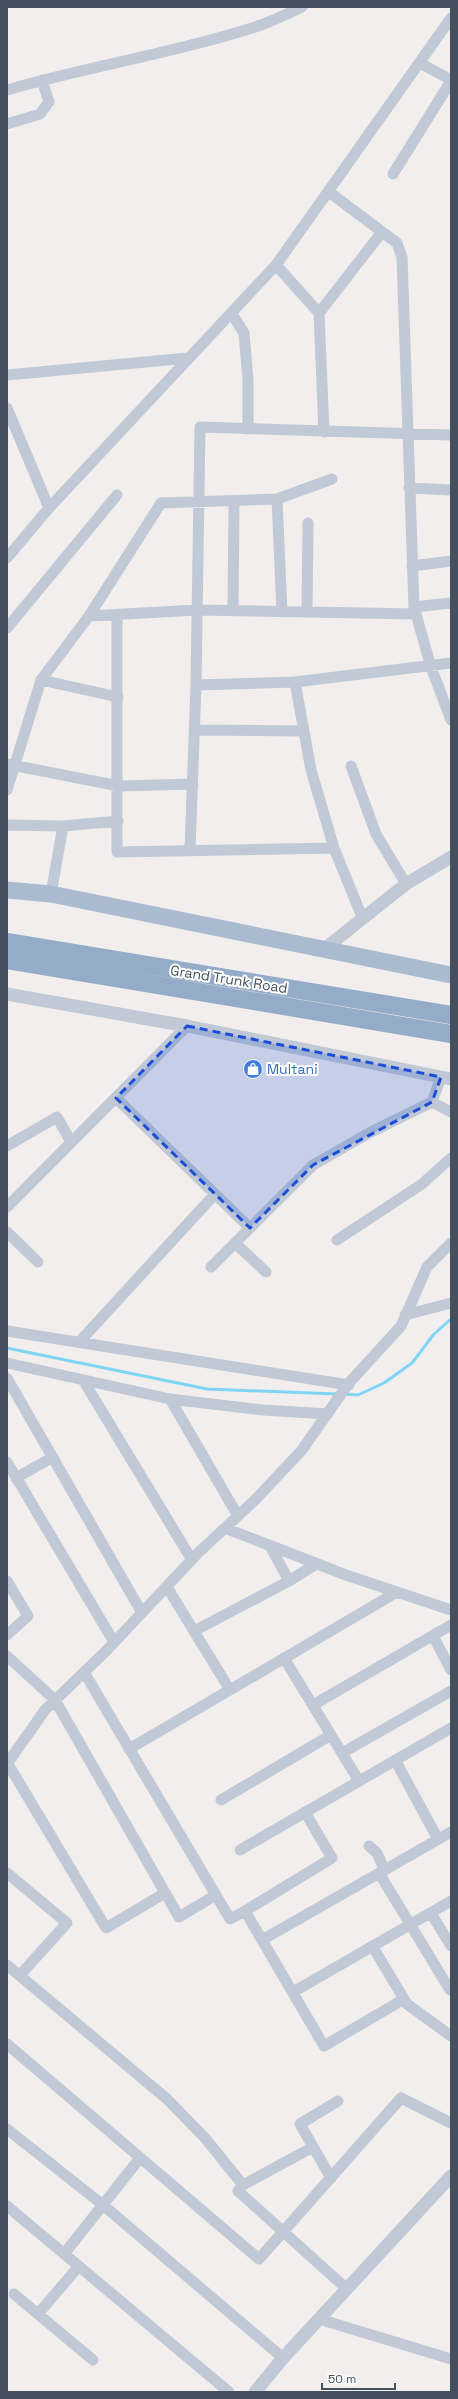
<svg xmlns="http://www.w3.org/2000/svg" width="458" height="2399" font-family="'Space Grotesk',sans-serif">
  <style>
    .lines { fill: none; stroke-linecap: round; stroke-linejoin: round }
    .stream { stroke: #80d5f4; stroke-width: 3 }
    .minor { stroke: #c0c9d5; stroke-width: 11 }
    .tertiary { stroke: #c0c9d5; stroke-width: 13 }
    .primary { stroke: #aabbd0; stroke-width: 17 }
    .trunk { stroke: #95acc9; stroke-width: 18 }
    .marked { fill: #1d4ed8; fill-opacity: 0.2; stroke: #1d4ed8; stroke-width: 3; stroke-dasharray: 8 5; stroke-linejoin: round }
    .labels { text-anchor: middle; stroke-width: 4; stroke-linejoin: round; paint-order: stroke }
    .street-label { font-size: 14px; fill: #44505d; stroke: #fff }
    .shop-label { font-size: 14px; fill: #366cbe; stroke: #fff; text-anchor: start }
  </style>
  <rect width="100%" height="100%" fill="#f1eeed"/>
  <g class="lines">
    <path class="stream" d="M7 1348 207 1389 337 1394
      M344 1394 358 1395 384 1383 412 1363 434 1334 451 1319"/>
    <path class="minor" d="M420 63 451 80
      M7 90C88 66 171 54 252 28 269 23 286 14 302 7
      M7 124 40 114 49 102 42 80
      M393 174 451 81
      M329 192 397 243 402 257 414 607 431 667 451 720
      M276 265 319 313 324 432
      M319 313 382 232
      M232 314 244 333 248 380V429
      M7 375 188 358
      M7 408 49 508
      M409 488 451 490
      M277 499 282 612
      M7 558 49 508 276 265 451 18
      M412 566 451 561
      M414 607 451 603
      M233 611 234 501
      M307 612 308 523
      M117 615V852L334 848
      M89 616 197 610 416 614
      M7 628 117 495
      M41 680 118 697
      M295 682 311 770 334 848 362 917
      M196 685 295 682 451 663
      M195 730 304 731
      M7 764 119 786 193 784
      M351 766 376 834 406 884
      M7 790 41 680 89 616 161 503 277 499 332 479
      M7 825 63 826 118 821
      M190 850 196 685 200 427 451 435
      M51 894 63 826
      M116 1098 250 1228
      M432 1102 441 1077
      M7 1146 57 1117 71 1142
      M7 1207 187 1026
      M7 1232 38 1262
      M337 1240 422 1184 451 1158
      M235 1243 266 1272
      M211 1267 313 1165 369 1133 432 1102 451 1112
      M405 1315 451 1303
      M7 1331 349 1385
      M82 1339 215 1194
      M7 1363 170 1399 263 1410 328 1414
      M7 1378 142 1613
      M83 1380 192 1560
      M170 1399 238 1516
      M7 1462 114 1642
      M16 1478 53 1457
      M225 1528 346 1575 451 1610
      M7 1581 28 1616 7 1635
      M289 1581 316 1564
      M167 1587 230 1690
      M194 1631 289 1581 270 1546
      M433 1636 451 1670
      M7 1656 55 1700 179 1917 216 1895
      M284 1658 359 1781
      M84 1672 230 1919 245 1911 324 2046 404 1999
      M313 1705 451 1625
      M129 1749 397 1592
      M342 1753 451 1691
      M395 1760 438 1839
      M7 1764 45 1710 106 1651 198 1553 255 1500 302 1450 348 1384 401 1326 427 1267 451 1243
      M8 1764 106 1928 165 1893
      M221 1800 331 1735
      M369 1846 377 1853 384 1869
      M240 1850 451 1728
      M7 1873 67 1923 20 1975
      M379 1873 450 1990
      M245 1911 332 1858 305 1812
      M431 1913 451 1946
      M262 1940 451 1832
      M373 1947 407 2004 451 2036
      M7 1965 167 2099 205 2138 243 2185
      M293 1992 451 1901
      M7 2044 259 2259 401 2098 451 2123
      M7 2129 103 2205 283 2358
      M313 2147 243 2185 238 2191 347 2289
      M331 2178 300 2124 338 2101
      M7 2206 229 2392
      M64 2254 140 2158
      M14 2294 93 2360
      M38 2314 79 2266
      M319 2319 451 2359"/>
    <path class="tertiary" d="M323 950 406 884 451 857
      M7 994 187 1026 451 1079
      M255 2392 283 2358 451 2176"/>
    <path class="primary" d="M7 890 51 894 451 975"/>
    <path class="trunk" d="M7 942 451 1015
      M7 960 451 1034"/>
  </g>
  <path class="marked" d="M187 1026 441 1077 432 1102 313 1165 250 1228 116 1098Z"/>
  <defs>
    <symbol id="shop-disc" viewBox="-11 -11 22 22"><circle r="9.5" fill="#3f7fe0" stroke="#fff"/><path d="M-5-2.5h2.3a2.7 3.5 0 0 1 5.4 0H5L5.5 6h-11ZM-1.5-2.5h3a1.5 2.3 0 0 0-3 0Z" fill="#fff"/></symbol>
  </defs>
  <g fill-rule="evenodd">
    <use href="#shop-disc" x="242" y="1058" width="22" height="22"/>
  </g>
  <g class="labels">
    <g class="street-label">
      <text transform="translate(229 979) rotate(9)" y="5">Grand Trunk Road</text>
    </g>
    <g class="shop-label">
      <text x="267" y="1074">Multani</text>
    </g>
  </g>
  <rect width="458" height="2399" fill="none" stroke="#44505d" stroke-width="16"/>
  <path d="M322 2383v6h73v-6" fill="none" stroke="#44505d" stroke-width="2"/>
  <text x="328" y="2383" font-size="12" fill="#44505d" stroke="#ffffff" stroke-width="3" paint-order="stroke">50 m</text>
</svg>
